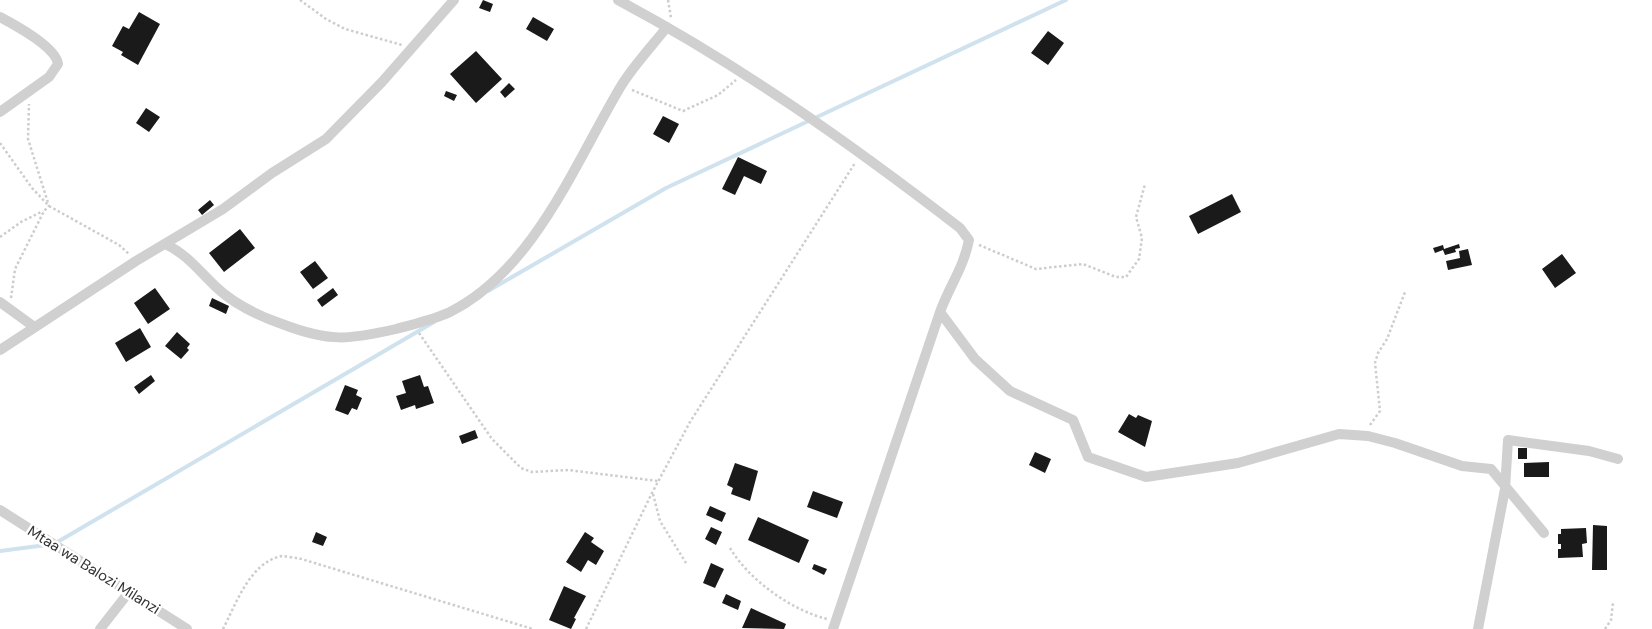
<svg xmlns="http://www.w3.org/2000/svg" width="1652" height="629" font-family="'DM Sans',sans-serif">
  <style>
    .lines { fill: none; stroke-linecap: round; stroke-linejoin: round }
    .stream { stroke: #cfe2ee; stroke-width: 4 }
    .building { fill: #1a1a1a }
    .path { stroke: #cdcdcd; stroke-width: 2.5; stroke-dasharray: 2.5 2.5; stroke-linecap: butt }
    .minor { stroke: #d0d0d0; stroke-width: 10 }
    .labels { text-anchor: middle; stroke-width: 5; stroke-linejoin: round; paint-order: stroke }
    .street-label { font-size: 15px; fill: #333; stroke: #fff }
  </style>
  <rect width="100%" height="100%" fill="#fff"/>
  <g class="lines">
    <path class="stream" d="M488 291 666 188 1066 0
      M0 551 54 544 434 322"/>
  </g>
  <path class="building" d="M483 0 493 4 490 12 479 8Z
    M139 12 160 24 138 65 121 55 123 52 112 46 123 26 129 29Z
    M533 17 554 29 547 41 526 29Z
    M1048 31 1064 43 1048 65 1031 53Z
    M476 51 502 79 476 103 450 74Z
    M509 83 515 89 505 98 500 92Z
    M446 91 457 95 454 101 444 96Z
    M146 108 160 117 149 132 136 123Z
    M663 116 679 124 669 143 653 134Z
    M738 157 767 171 761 184 744 176 735 195 722 189Z
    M1232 194 1241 212 1198 234 1189 216Z
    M210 200 214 205 202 215 198 210Z
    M240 229 255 248 224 272 209 253Z
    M1459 244 1460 248 1455 249 1456 252 1445 255 1443 250 1435 253 1433 248 1443 245 1444 249Z
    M1468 249 1472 265 1448 270 1446 261 1460 258 1459 251Z
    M1562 254 1576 273 1555 288 1542 269Z
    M315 261 328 278 313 289 300 272Z
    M155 288 170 309 148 324 134 303Z
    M333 288 338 295 322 307 317 300Z
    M212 298 229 306 226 314 209 306Z
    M140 328 151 347 126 362 115 343Z
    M177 332 190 344 187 348 189 350 181 359 165 346Z
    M151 375 155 381 139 394 134 387Z
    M420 375 424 387 428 386 434 403 416 409 415 405 401 410 396 396 406 393 402 381Z
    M345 385 358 390 356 395 362 398 357 410 352 408 348 415 335 410Z
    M1129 414 1136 418 1138 415 1152 421 1145 447 1118 432Z
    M475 430 478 438 462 444 459 436Z
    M1518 448H1527V459H1518Z
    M1035 452 1051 459 1045 473 1029 465Z
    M1549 462V477H1524V463Z
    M735 463 758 471 750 501 731 494 733 488 727 485Z
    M813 491 843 502 837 518 807 507Z
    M710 506 726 513 722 522 706 515Z
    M758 517 809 540 799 563 748 540Z
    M1593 525 1607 526V570H1592Z
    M711 527 722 532 716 545 705 539Z
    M1586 528 1587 543 1582 544 1583 557 1558 558V549H1561V544H1558V534H1561V529Z
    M316 532 327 537 323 546 312 542Z
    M585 532 594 538 591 542 604 551 596 565 588 560 581 572 566 562Z
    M711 563 724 569 715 588 703 583Z
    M814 564 827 569 824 575 812 569Z
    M564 586 586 596 574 618 576 619 571 629 549 620Z
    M726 594 741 601 738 610 722 603Z
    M751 608 786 624 784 629 742 628Z"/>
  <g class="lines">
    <path class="path" d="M300 0 326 19 345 29 402 45
      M668 0 671 18
      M632 90 683 111 718 95 736 80
      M0 143 32 188 49 206 119 245 129 254
      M0 237 21 222 43 211
      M979 245 1036 269 1083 264 1116 277H1126L1139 259 1142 238 1136 217 1145 184
      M11 298 15 269 44 211 49 206 28 139 29 104
      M419 333 492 439 521 468 532 472 568 470 658 481
      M1370 425 1380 411 1375 363 1378 353 1387 339 1405 292
      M653 494 660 521 686 563
      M730 548C749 580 791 610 827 619
      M223 629C236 604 250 562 282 556 286 556 293 558 298 558L533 629
      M586 629 652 493 690 422 855 163
      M1605 629 1611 620 1613 602"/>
    <path class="minor" d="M618 0C740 65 851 144 960 228L969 240C963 269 950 285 940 312L833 629
      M0 17C15 25 56 47 58 64L49 77 0 112
      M165 244C187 254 199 271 216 287 234 304 259 316 282 324 329 342 348 340 396 329 414 324 433 320 450 312 534 270 575 163 621 86 634 65 652 46 667 27
      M0 302 33 326
      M940 312 975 359 1010 391 1073 420 1088 457 1146 477 1238 463 1339 434 1368 436 1395 443 1462 466 1491 469 1544 533
      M0 350 136 261 223 209 272 173 326 139 382 82 454 0
      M0 510 187 629
      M100 629 129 592
      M1478 629 1505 489 1508 440 1589 451 1618 459"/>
  </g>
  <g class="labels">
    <g class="street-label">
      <text transform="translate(94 570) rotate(32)" y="5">Mtaa wa Balozi Milanzi</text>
    </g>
  </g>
</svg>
